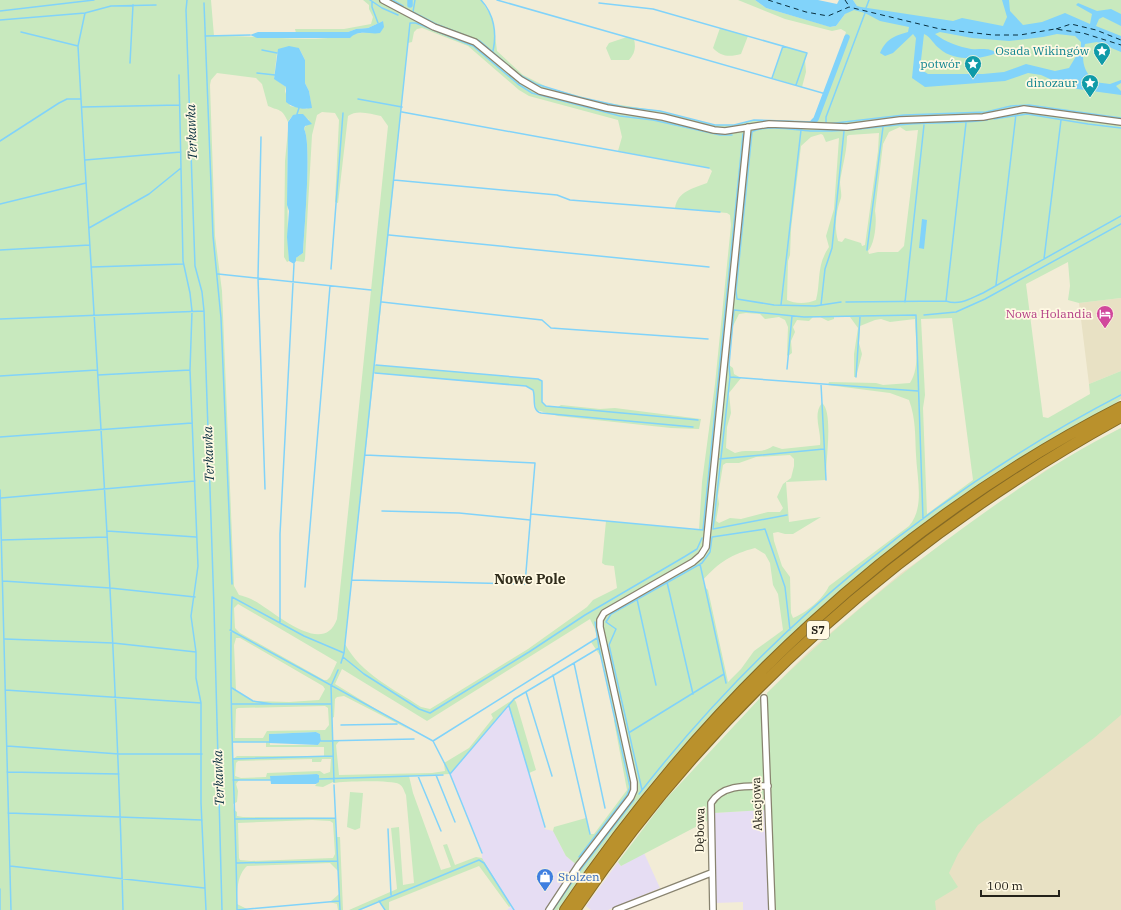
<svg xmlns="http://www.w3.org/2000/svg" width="1121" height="910" font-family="'IBM Plex Serif',serif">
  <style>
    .built { fill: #e8e1c4 }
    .industrial { fill: #e6ddf3 }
    .green { fill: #c8e9be; fill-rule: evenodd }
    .water { fill: #81d3fa; fill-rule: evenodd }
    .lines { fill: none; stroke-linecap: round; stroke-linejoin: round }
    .stream { stroke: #81d3fa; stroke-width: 1.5 }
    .canal { stroke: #81d3fa; stroke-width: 5.5 }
    .ferry { stroke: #093040; stroke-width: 1; stroke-dasharray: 5 4; stroke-linecap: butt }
    .minor-casing { stroke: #88836f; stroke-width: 8 }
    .motorway-casing { stroke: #856a25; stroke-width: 12 }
    .minor { stroke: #fff; stroke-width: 5.5 }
    .motorway { stroke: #ba912c; stroke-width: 10 }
    .labels { text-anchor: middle; stroke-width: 3.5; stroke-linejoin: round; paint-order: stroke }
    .shield { fill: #fff9e3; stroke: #656256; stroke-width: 1 }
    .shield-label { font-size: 11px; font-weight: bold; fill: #232119 }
    .culture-label { font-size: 12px; fill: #0d838f; stroke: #fff9e3; text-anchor: end }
    .hotel-label { font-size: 12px; fill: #b23c85; stroke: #fff9e3; text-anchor: end }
    .street-label { font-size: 12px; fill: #232119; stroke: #fff9e3 }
    .shop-label { font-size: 12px; fill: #366cbe; stroke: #fff9e3; text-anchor: start }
    .water-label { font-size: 13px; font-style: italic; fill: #093040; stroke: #fff9e3 }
    .quarter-label { font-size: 14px; font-weight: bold; fill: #302c1b; stroke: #fff9e3 }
  </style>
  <rect width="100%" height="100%" fill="#f2ecd6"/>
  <path class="built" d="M1121 298V371L1089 384 1079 303Z
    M1121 428V910H775L767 693 809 651 900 574 1046 470Z"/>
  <path class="industrial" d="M509 705 545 829 553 831 566 856 578 866 549 910H507L511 906 482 861V853L450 774Z
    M766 810 770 910H743V902L716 903 713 813Z
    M644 853 660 888 608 910H591L586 906 618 862 621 866Z"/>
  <path class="green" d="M0 0H211L214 36C252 35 290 41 328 38 344 37 360 31 376 33L383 21 368 28 356 29 348 32 296 33 295 29H344L371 24 373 17 369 9V5L363 0H481L493 19 497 51 523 75 549 88 601 102 660 111 715 125H734L754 120 813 122 816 119 844 44 843 42 846 32 841 29 832 31 785 19 738 0H755L766 8 831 27 836 26 845 14 857 6 853 0H1121V298L1079 303 1068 300 1070 286 1068 262 1026 284 1043 417 1048 418 1090 394 1089 384 1121 371V399C1103 414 1078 424 1058 436 1020 458 983 482 947 507 796 615 661 754 558 910H549L578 866 566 856 553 831 554 827 586 818 590 834H594L627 790 614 721V716L601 657 591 642 597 638 595 629 590 619 427 721 342 669 335 684 412 731 344 696 337 697 335 699 334 717 332 718V740H340L336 745 339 775 432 773 445 771 444 763 469 748 493 718 491 714 514 699 516 702 536 770 529 773 508 705 450 774 409 776 413 793 441 870 451 867 443 845 447 844 455 865 476 857 482 858 511 906 509 907 479 866 389 902V910H385L379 901 359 910H349L397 889 391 828 399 827 403 885 414 883 406 795C404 791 403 786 399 784 393 780 343 781 334 783L333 782 323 787 315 786 319 781V775L317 774 271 776V780H239L236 784 238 791 237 802 233 804 234 810 237 812V816L243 817 335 818 336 837H340L343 910H338L337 904 330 902 339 894 338 871 330 863 247 866C237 875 237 891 237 904L247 909 244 910H0ZM422 28 468 46 519 90 529 96 618 120 622 137 618 151 709 168 712 171 707 183C692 189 678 191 675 208L727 213 730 215 731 225 715 384 702 482 699 530 606 521 602 563 605 565 614 566 617 588 593 600 587 607 528 649 430 709 421 707C394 689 361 674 345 644L374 373 526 386 533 390 536 410 558 416 671 428 699 429 701 419 615 408 600 409 561 405 558 407 546 406 542 402V381L538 379 375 365 408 43 412 42 414 32 417 29ZM299 48 305 60V83L309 91 311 104 307 109 290 106 285 91 286 87 274 78 277 53ZM217 73 256 78 262 84 268 106C279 111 282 108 288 122 294 110 302 114 309 120L304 129C312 141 304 233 303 253L296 258V261L304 262 305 259 312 135 317 115 322 112 335 113 339 120 335 202 338 203 348 116C357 109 371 114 381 116L388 126 337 619C323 659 272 609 251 599 247 597 243 596 239 595L234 586 222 291 215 236 210 85 211 80ZM900 127 906 131 918 130 904 246 898 252H878L869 254 868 251C875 244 877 221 875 211L883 144 889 132ZM879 133 878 151 865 245 862 246 861 243 845 238 842 242 838 241C834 227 836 211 841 198 842 193 840 187 840 182 842 167 847 152 847 136L849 135ZM821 134 823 135 826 142 839 138 834 209 826 236 829 247C816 266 821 281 816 300 807 304 795 304 787 300L788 261 790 255 791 229 801 146 811 137ZM746 313 760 314 765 319 779 317 785 320 788 327 787 355 788 356 792 353 791 341 795 332 793 327 797 320 809 321 813 317H820L828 321 834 319V317H850L858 328 854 354V377H856L862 354 859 343 860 326 875 320 881 319 890 322 915 319C915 338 921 366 910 383L883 385 876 383 829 382 828 385 890 393 909 400C916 419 915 436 916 455 917 478 925 508 909 526L829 586C823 599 806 613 793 618L791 613 790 577 782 566 774 541 773 533 778 532 785 534H793L821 517 789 522 786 482 826 480C825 465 834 412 822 403 812 415 822 432 820 445L782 449 773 446C761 455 748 448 735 453L726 448 727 427 731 413 729 393 741 378 734 374 733 368 729 365 733 326 739 314ZM952 318 973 480 927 514 923 408 925 395 921 319ZM790 455 794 459V466L791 478 783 484 777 497 783 508 780 512H768L741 519 730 518 719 523 716 521 719 504 718 496 723 465 726 463H739L756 457ZM755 548 765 554 770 563 773 585 778 594 783 630 754 651 741 669 728 682 708 590 705 587 703 580C719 562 732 554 755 548ZM238 604 337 662 330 677 327 680H324L240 633 235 628 234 608ZM236 638H240L323 686 325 689 319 700 289 702 253 701 236 691 234 645ZM325 706 328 708 329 725 325 730 267 731 263 738H235L236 709 238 708ZM316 732 320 734 321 741 318 745H270L269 734ZM233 742H266V747H324V756H237L233 759ZM312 759V762H321L322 759H331L330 772 324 774 320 771 267 773 266 777 241 778 235 776 236 763 238 761ZM312 820 330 821 333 823 335 854 333 858 251 861 240 860 239 858 238 823Z
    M720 28 748 36 741 54C730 57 721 57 713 48Z
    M627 37 634 39C636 48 635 53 629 60H611L606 48 609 43Z
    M783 46 807 53 805 60 806 72 802 87 772 78Z
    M288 130C287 174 287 217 289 261L287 262 284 257 285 161Z
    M1121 428V715L1094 738 978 825 958 854 949 873 958 887 935 901 936 910H775L767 693C829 632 893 579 963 528 1014 491 1065 456 1121 428Z
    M761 697 765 784C734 785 705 780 707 821L621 866 618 862 665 800Z
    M754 789H765L766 810 713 813C714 790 736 790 754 789Z
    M350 792 363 793 360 828 355 830 347 827Z"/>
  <path class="water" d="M755 0H818L837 4 839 0H853L857 6 861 7 953 21 962 18 1003 26 1007 17 1002 0H1009L1010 11 1023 25 1042 22 1065 13 1090 24 1092 14 1076 5 1078 3 1097 11 1111 9 1121 14V26L1103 17 1099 19 1096 26 1121 36V52L1097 42 1085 44C1081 61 1083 69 1094 82L1110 84 1121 80V83L1116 86 1121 91V95L1070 88 1041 75 1028 73 1005 81 925 87 912 78 916 38 913 34 893 53 885 56 880 53C886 39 894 36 908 32L909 27 880 21 865 13 854 10 845 14 836 26 830 27 766 8ZM940 32 972 38 1009 41 1043 37 1057 34 1075 36 1081 42V48L1069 68 1055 71 1026 64 1004 72 983 74H928L920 69 924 34C931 37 934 45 940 49 953 61 981 60 996 53 989 47 980 50 971 49 960 47 945 42 935 34Z
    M383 21 384 27 380 33C370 35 359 29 350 38H257L250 35 258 32H348L356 29 368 28Z
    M289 46 299 48 305 60V83L309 91 312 108C303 110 293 108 286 102V87L274 79 278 49Z
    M297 114H303L312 124 305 126 304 129C312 141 304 233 303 253L296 258V261L294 264 289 261 287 237 289 211 287 205 288 122 293 115Z
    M922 219 927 220 924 249 919 248Z
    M316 732 320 734 321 741 318 745 269 743V734Z
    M317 774 319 775V782L316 784H271L270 776Z"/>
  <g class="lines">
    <path class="stream" d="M187 0 186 10 195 266 202 292 204 311 214 608 222 910
      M370 0 382 8 398 15
      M393 0 403 6
      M415 0 413 12 436 24 480 41 518 74 536 84 579 97 624 107 660 111 715 125H734L754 120 813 122
      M481 0C494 14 497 33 493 51
      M497 0 826 94
      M372 2V7L378 23
      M204 3 213 236 221 318 232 584
      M599 3 653 9 807 53 796 85
      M866 8 869 0
      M0 11 94 0
      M865 13 826 117V122L827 124 904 115 986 112 1011 106 1029 105 1121 118
      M0 20 85 13 111 6 156 5
      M21 32 78 46
      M205 36 250 35
      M262 50 277 53
      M130 63 133 5
      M257 73 275 75
      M179 75 183 261 190 293 192 311 190 370 198 566 191 616 196 652V678L201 703V803L206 910
      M772 78 783 46
      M81 99 78 46 85 13
      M358 99 402 107
      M82 107 180 105
      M402 112 709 168
      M297 114 299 108
      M994 119 1027 114 1088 124 1121 128
      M261 137 258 278 265 489
      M0 141 59 103 67 99H81C97 369 116 639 123 910
      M85 160 181 152
      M394 180 557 195 570 200 720 212
      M0 204 86 183
      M89 228 149 194 181 168
      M389 235 709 267
      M0 250 90 245
      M867 250 883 127
      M1044 259 1061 120
      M92 267 183 264
      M331 269 343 113
      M218 274 371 290
      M996 285 1016 114
      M946 301 966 123
      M382 302 542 320 551 328 708 339
      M841 302 815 306 774 305 737 299 736 291 752 132C764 124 797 130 812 131 843 132 866 128 896 125 927 122 957 124 987 120
      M846 302 946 301C960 306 971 298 983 293L1121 216
      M905 302 924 125
      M781 305 801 130
      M821 305 825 269 832 248 844 131
      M924 315 956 312 985 299 1121 224
      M0 319 204 311
      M376 365 538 379 542 381V402L546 406 698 420
      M787 369 792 316
      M375 373 526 386 533 390C536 398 531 410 541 413L693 427
      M98 375 190 370
      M0 376 97 370
      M730 377 918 391
      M856 377 860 317
      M821 384 826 480
      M0 437 192 423
      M719 459 824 449
      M0 490 11 910
      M1 498 195 481
      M382 511 459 513 530 520
      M531 514 703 530 743 134
      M787 515 713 529 730 377 729 365 734 310 804 317 916 315 923 519
      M107 531 196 537
      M2 540 107 537
      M700 564 726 683
      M352 580 525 584 535 463 365 455
      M3 581 110 588 195 597
      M667 582 693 694
      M305 587 330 286
      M637 599 656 685
      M280 623V534L294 264
      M230 630 433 741
      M5 639 113 643 196 652
      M343 657 364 674 419 709 430 713 529 652 585 615 684 557 697 549 702 538
      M341 663 344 653 410 23H416L473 46 518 84 532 93 620 116 653 120 720 135H732
      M574 663 605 808
      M553 675 590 834
      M232 688 253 701 272 704
      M5 690 201 703
      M526 692 552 776
      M232 704H331
      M509 706 545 827
      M341 725 397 724
      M630 732 724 674
      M321 741 414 739
      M233 742H269
      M7 746 119 754H202
      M233 759 333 756
      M7 772 119 774
      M450 774 514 699 599 648
      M436 775 455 822
      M418 776 441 831
      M319 779 443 775
      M233 780H271
      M334 782 331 686 338 670
      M334 785 340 910
      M642 790 609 645 616 629 606 622 611 614 702 563 710 552 712 537 765 529 785 587 790 630
      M639 794C767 629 936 491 1121 395
      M8 813 202 820
      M235 819 335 818
      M388 829 391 895
      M482 853 450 774 433 741 597 638
      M579 857 627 795 630 787 599 648 595 622
      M237 863 337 861
      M10 866 204 888
      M0 889V910
      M379 901 385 910
      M237 910C236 806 228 702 232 597L304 636 344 653
      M237 910 339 901
      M359 910 479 860 484 863 514 910
      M553 910 581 869 634 800"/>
    <path class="canal" d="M410 0V5
      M813 122 816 119 847 37"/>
    <path class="ferry" d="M768 0 806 12 828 16 849 7 940 29 993 35H1020L1055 29 1083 33 1121 45
      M845 0 849 6
      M1056 29 1071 24 1096 30 1121 40"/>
    <defs>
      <path id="minor" d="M383 0 434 27 475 42 521 80 540 91 607 108 663 117 714 130 725 131 769 124 847 127 900 120 983 117 1024 109 1121 122
        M764 698 772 910
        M549 910 578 866 631 797 634 790V782L600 627V620L604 613 693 562 701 555 706 547 748 127
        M616 910 711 873
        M713 910 711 803C723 784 747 786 768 786"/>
      <path id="motorway" d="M565 910C705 702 896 522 1121 407
        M575 910C715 703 903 537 1121 417"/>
    </defs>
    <use href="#minor" class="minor-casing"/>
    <use href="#motorway" class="motorway-casing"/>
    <use href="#minor" class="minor"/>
    <use href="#motorway" class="motorway"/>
  </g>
  <defs>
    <symbol id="sight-pin" viewBox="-11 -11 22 30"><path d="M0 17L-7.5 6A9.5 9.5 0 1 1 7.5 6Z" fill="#0f9aa8" stroke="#fff9e3"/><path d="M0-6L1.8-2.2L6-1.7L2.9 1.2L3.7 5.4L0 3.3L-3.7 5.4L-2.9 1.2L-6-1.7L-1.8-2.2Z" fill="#fff"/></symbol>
    <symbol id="hotel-pin" viewBox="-11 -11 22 30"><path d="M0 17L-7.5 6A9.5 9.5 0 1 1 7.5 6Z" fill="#d1479c" stroke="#fff9e3"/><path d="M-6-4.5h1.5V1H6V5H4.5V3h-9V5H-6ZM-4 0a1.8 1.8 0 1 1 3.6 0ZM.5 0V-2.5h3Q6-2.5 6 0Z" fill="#fff"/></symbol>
    <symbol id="shop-pin" viewBox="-11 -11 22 30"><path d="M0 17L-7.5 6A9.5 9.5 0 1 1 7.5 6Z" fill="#3f7fe0" stroke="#fff9e3"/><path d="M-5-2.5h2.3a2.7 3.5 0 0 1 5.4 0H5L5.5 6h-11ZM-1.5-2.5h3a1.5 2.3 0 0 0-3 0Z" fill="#fff"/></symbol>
  </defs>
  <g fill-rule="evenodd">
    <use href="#sight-pin" x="1092" y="41" width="20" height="27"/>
    <use href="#sight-pin" x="963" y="54" width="20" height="27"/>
    <use href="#sight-pin" x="1080" y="73" width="20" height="27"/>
    <use href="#hotel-pin" x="1095" y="304" width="20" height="27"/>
    <use href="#shop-pin" x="535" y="867" width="20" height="27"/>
  </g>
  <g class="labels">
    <rect class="shield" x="807" y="621" width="22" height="18" rx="3"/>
    <g class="shield-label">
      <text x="818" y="634">S7</text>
    </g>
    <g class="culture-label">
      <text x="1089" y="55">Osada Wikingów</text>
      <text x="960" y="68">potwór</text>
      <text x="1077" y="87">dinozaur</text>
    </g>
    <g class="hotel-label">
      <text x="1092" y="318">Nowa Holandia</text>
    </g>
    <g class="street-label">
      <text transform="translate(757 804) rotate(-92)" y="4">Akacjowa</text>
      <text transform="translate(700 830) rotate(-89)" y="4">Dębowa</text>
    </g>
    <g class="shop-label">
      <text x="558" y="881">Stolzen</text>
    </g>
    <g class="water-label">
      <text transform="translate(191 132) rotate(-92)" y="5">Terkawka</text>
      <text transform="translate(208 454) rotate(-92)" y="5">Terkawka</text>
      <text transform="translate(218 778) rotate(-92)" y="5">Terkawka</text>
    </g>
    <g class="quarter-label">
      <text x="530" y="584">Nowe Pole</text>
    </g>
  </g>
  <path d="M981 890v6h78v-6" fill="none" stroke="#232119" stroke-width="2"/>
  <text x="987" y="890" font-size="12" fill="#232119" stroke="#fff9e3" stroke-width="3" paint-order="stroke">100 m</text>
</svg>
